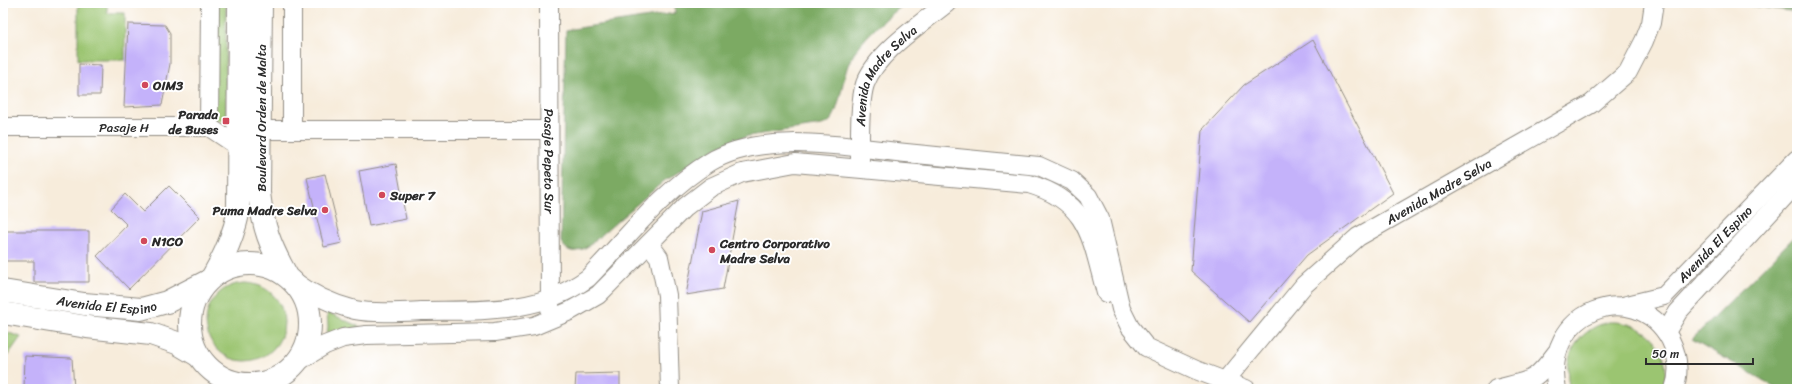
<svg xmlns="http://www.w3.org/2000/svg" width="1800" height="392" font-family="Sriracha,sans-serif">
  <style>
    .green { fill: #9bc571; stroke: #63784e }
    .forest { fill: #7caa63; stroke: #546a47 }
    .building { fill: #c4b2fa }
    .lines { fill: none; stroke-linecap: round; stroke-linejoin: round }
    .minor-casing { stroke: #918c83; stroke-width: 20 }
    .major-casing { stroke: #918c83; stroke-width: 24 }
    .highway-casing { stroke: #918c83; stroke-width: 24 }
    .minor { stroke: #fff; stroke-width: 18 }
    .major { stroke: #fff; stroke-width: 22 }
    .highway { stroke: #fff; stroke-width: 22 }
    .poi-dot { fill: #d1495b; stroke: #fff; stroke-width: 1.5 }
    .labels { text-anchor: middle; stroke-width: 4; stroke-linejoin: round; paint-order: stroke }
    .street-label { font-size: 13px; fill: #2b2b2b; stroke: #fff }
    .poi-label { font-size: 13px; font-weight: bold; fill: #2b2b2b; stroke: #fff; text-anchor: start }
  </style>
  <rect width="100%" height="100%" fill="#fff"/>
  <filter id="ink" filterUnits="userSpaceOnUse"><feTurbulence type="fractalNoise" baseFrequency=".025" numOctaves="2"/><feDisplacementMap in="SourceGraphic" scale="8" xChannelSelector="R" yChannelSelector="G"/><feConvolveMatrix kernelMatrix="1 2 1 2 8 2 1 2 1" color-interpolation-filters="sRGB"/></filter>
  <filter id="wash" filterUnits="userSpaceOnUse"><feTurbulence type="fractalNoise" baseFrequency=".012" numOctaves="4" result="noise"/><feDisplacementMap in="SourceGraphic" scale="16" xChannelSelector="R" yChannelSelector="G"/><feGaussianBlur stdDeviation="0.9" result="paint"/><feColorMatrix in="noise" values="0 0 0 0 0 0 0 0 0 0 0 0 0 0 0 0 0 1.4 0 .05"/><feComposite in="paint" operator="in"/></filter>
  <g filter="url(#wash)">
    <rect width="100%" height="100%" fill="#f7ecdb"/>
    <path class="green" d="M78 3H107V13H125V60H78Z
      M213 3H226V121L213 120Z
      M206 322a39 39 0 1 1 78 0a39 39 0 1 1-78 0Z
      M327 312 360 327 326 341 328 327Z
      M1608 322C1647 320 1675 350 1663 389H1570C1561 358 1577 330 1608 322Z
      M3 331 21 337 3 362Z"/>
    <path class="forest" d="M675 3H906C885 19 860 39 849 63 843 75 839 114 830 121 828 123 824 124 822 125L748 136 722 145 664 181 591 244C580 252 569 256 561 242L566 30 675 13Z
      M1731 3H1797V12Z
      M1797 234V389H1778L1692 339Z"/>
    <g id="blocks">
      <path class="building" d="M128 24 165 25 170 33V64L162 105 124 107Z
        M1313 40 1393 193 1307 255 1249 322 1191 271 1202 130 1244 85Z
        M79 64 101 65 100 95H79Z
        M396 164 406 219 369 226 359 171Z
        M325 174 342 243 324 247 307 178Z
        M169 186 200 217 129 289 97 256 127 225 111 209 125 194 143 212Z
        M739 201 723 289 686 295 702 211Z
        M3 231H89V282H34V261H3Z
        M25 356 72 358 74 389H24Z
        M620 373V389H575L576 374Z"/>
    </g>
  </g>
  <g filter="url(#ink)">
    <use href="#blocks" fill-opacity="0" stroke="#918c83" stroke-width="1"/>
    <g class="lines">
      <defs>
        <g id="minor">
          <path d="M292 3V130"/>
          <path id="s1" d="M549 3 550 309"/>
          <path id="s2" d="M3 127H209L239 147"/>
          <path d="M209 127 210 3"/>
          <path d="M261 130H549"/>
          <path id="s3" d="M860 160C860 140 859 102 865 84 877 52 921 24 947 3"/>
          <path d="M649 244 659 257 667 295 670 389"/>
          <path d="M292 280C312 295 331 304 355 310 372 314 403 312 421 311 481 310 537 315 588 278 627 238 662 191 710 162 764 130 847 147 906 153 951 157 995 162 1039 166L1072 181 1088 196 1100 219 1121 309 1130 327 1146 347 1196 370 1246 389"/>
          <path id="s4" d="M1623 306 1664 296 1797 159"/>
          <path d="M1666 332 1678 312 1797 183"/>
          <path d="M294 364 325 345 343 338 366 335 495 332 534 326 570 311 598 295 685 207 711 187 742 173 795 163 1029 184C1090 202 1091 239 1106 293"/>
          <path id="s5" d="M1222 389 1225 381 1304 285 1358 237 1591 104 1628 72 1644 41 1651 23 1654 3"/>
          <path d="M1496 389C1531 380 1534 383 1556 353"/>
          <path d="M1557 389C1540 312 1634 275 1670 339 1678 355 1680 372 1674 389"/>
        </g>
        <g id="major">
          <path id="s6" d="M3 291 84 304 141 309 167 302 206 282"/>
          <path d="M3 313 87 327 151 334 177 343 199 356"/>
        </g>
        <path id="highway" d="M261 3 259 193C263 227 270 246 287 276
          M190 324a60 60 0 1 1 120 0a60 60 0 1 1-120 0Z
          M213 276C225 255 233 237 238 214L239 3"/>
      </defs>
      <use href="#minor" class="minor-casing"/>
      <use href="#major" class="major-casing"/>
      <use href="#highway" class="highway-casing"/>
      <use href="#minor" class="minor"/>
      <use href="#major" class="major"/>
      <use href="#highway" class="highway"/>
    </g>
  </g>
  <g class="poi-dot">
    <circle cx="145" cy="85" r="4"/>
    <rect x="222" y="117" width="8" height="8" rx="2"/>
    <circle cx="382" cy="195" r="4"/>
    <circle cx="325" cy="210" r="4"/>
    <circle cx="144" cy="241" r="4"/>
    <circle cx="712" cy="250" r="4"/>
  </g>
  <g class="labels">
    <g class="street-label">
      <text dy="5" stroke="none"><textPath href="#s3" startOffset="93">Avenida Madre Selva</textPath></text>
      <text transform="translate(261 118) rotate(-90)" y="5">Boulevard Orden de Malta</text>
      <text dy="5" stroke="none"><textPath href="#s2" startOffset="121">Pasaje H</textPath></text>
      <text dy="5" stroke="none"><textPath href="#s1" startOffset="158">Pasaje Pepeto Sur</textPath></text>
      <text dy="5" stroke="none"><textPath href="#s5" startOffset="298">Avenida Madre Selva</textPath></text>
      <text dy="5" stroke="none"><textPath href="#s4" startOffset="115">Avenida El Espino</textPath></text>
      <text dy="5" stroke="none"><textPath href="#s6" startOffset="105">Avenida El Espino</textPath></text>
    </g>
    <g class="poi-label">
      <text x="153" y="90">OIM3</text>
      <text x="218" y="119" text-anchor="end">Parada<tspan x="218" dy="15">de Buses</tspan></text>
      <text x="390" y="200">Super 7</text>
      <text x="317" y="215" text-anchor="end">Puma Madre Selva</text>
      <text x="152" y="246">N1CO</text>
      <text x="720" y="248">Centro Corporativo<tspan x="720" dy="15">Madre Selva</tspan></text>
    </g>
  </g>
  <rect width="1800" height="392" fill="none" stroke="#fff" stroke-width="16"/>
  <path d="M1646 358v6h107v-6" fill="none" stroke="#2b2b2b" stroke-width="2"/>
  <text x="1652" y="358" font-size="12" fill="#2b2b2b" stroke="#ffffff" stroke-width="3" paint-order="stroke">50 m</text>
</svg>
